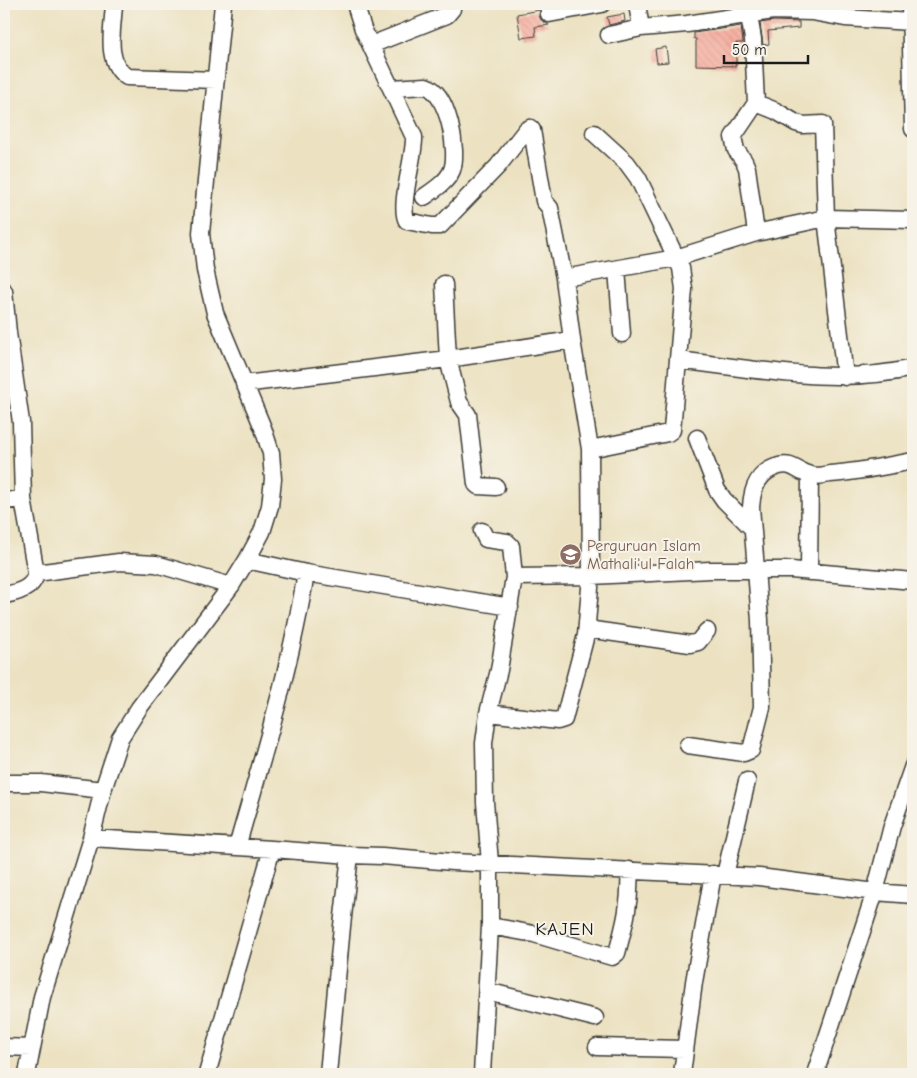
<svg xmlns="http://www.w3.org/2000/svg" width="917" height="1078" font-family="'Comic Neue',sans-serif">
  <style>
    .building { fill: url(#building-back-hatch) }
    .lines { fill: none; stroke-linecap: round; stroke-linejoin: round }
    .minor-casing { stroke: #3b3a35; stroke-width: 19 }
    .minor { stroke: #fff; stroke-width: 16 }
    .labels { text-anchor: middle; stroke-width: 4; stroke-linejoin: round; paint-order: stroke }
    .education-label { font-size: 16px; fill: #785e54; stroke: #f7f3e8; text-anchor: start }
    .quarter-label { font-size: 19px; letter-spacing: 1px; fill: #1c1c1c; stroke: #f7f3e8 }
  </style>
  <defs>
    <pattern id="building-back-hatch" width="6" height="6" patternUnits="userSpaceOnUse" patternTransform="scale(1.25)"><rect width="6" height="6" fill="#f6a799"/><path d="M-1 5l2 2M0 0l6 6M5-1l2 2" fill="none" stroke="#d28f83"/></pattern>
  </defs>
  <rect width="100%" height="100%" fill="#f7f3e8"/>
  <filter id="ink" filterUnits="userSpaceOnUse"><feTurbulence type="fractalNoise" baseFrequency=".02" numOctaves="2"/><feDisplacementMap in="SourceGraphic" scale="10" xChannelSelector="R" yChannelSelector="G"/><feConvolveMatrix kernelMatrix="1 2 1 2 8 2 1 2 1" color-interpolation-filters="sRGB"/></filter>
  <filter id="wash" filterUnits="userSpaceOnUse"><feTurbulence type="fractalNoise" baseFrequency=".0096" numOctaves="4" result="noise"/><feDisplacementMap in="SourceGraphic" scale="20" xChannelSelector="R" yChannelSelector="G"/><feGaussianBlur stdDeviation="1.12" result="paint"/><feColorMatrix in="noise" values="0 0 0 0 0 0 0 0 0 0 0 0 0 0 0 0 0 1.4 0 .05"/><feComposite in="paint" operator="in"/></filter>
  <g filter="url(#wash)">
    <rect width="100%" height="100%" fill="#ece2c2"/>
    <g id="blocks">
      <path class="building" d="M540 10 539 15 541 20 549 25 535 27 536 36 521 38 517 14Z
        M624 14 625 21 609 25 607 17Z
        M774 21 799 22V28L768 31 769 44 763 45 760 23Z
        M741 26 743 43H736V66L696 65V39H694V33Z
        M666 47 668 62 657 63 655 49Z"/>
    </g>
  </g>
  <g filter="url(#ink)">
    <use href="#blocks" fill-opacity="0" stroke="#3b3a35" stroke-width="1"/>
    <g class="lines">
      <defs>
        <path id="minor" d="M114 4C113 28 104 62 127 77L216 80
          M355 4 363 29 414 137C415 157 398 206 407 221L432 226H440L498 166 526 130 530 128 532 130 544 201 550 208 564 278 572 340
          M637 4 641 28
          M910 4 913 129
          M549 14 602 4
          M609 35 641 28 687 24 773 11 812 12 845 18 911 22
          M371 45 447 15 452 9V4
          M391 88 426 86C448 93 459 151 452 170 447 182 434 190 424 197
          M756 233 826 218 823 124 803 125 796 123 776 111 756 103
          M617 269 622 334
          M564 278 676 258 756 233 747 168 744 161 736 150 733 137 756 103 753 39 747 4
          M444 284 448 359 459 402 468 415 476 484 478 486 496 487
          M4 291 8 333 21 422 23 499 36 573C34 588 17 593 4 595
          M678 360C756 369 836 386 913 368
          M845 377 826 218 913 220
          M244 384 448 359 572 340 590 449 591 576 586 635 564 719 558 721 488 713
          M697 438 717 490 724 500 752 528
          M590 449 668 433 672 430 684 289 681 268 638 178 627 163 594 133
          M4 501 23 499
          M482 531 486 539 507 542 511 546 514 577
          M247 560 306 573 510 607
          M809 572 810 476
          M36 573 119 562 156 564 231 586
          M587 629 690 644 698 642 707 631
          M688 745 744 753 751 750 762 707 760 620 751 507C752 488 759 471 779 466 793 462 798 473 811 475 816 477 824 475 830 474 858 472 886 466 913 461
          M4 783H41L103 790
          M91 838 272 849 350 855 382 856 453 862 759 877 875 892 913 895
          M237 847C263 756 291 666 306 573
          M725 875 747 781
          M490 926 534 934 612 957 617 953C625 924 631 901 629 870
          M487 991 595 1018
          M4 1047 31 1048
          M597 1047 685 1049
          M27 1074 42 997 91 838 103 790 120 738 139 708 231 586 247 560 262 532 270 506 273 479 271 453 263 428 215 313 205 270 201 233 223 4
          M207 1074 272 849
          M328 1074 342 926 350 855
          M482 1074 490 926V863L485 802 484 743 488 713 499 670 514 577 591 576 710 570H791L913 581
          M682 1074 694 982 713 874
          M815 1074 875 892 892 826 913 766"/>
      </defs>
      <use href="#minor" class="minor-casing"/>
      <use href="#minor" class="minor"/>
    </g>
  </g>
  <defs>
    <symbol id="university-disc" viewBox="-11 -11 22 22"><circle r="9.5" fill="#8d6e63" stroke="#f7f3e8"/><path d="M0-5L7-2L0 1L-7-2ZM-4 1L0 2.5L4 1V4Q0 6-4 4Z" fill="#fff"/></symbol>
  </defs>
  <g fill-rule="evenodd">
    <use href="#university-disc" x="558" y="542" width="25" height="25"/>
  </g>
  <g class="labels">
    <g class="education-label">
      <text x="587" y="551">Perguruan Islam<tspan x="587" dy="18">Mathali'ul Falah</tspan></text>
    </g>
    <g class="quarter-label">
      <text x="565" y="935">KAJEN</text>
    </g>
  </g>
  <rect width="917" height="1078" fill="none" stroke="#f7f3e8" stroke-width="20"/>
  <path d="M724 55v8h84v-8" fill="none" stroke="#1c1c1c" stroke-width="2.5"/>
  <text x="732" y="55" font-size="15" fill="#1c1c1c" stroke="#f7f3e8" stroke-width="4" paint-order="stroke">50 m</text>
</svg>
